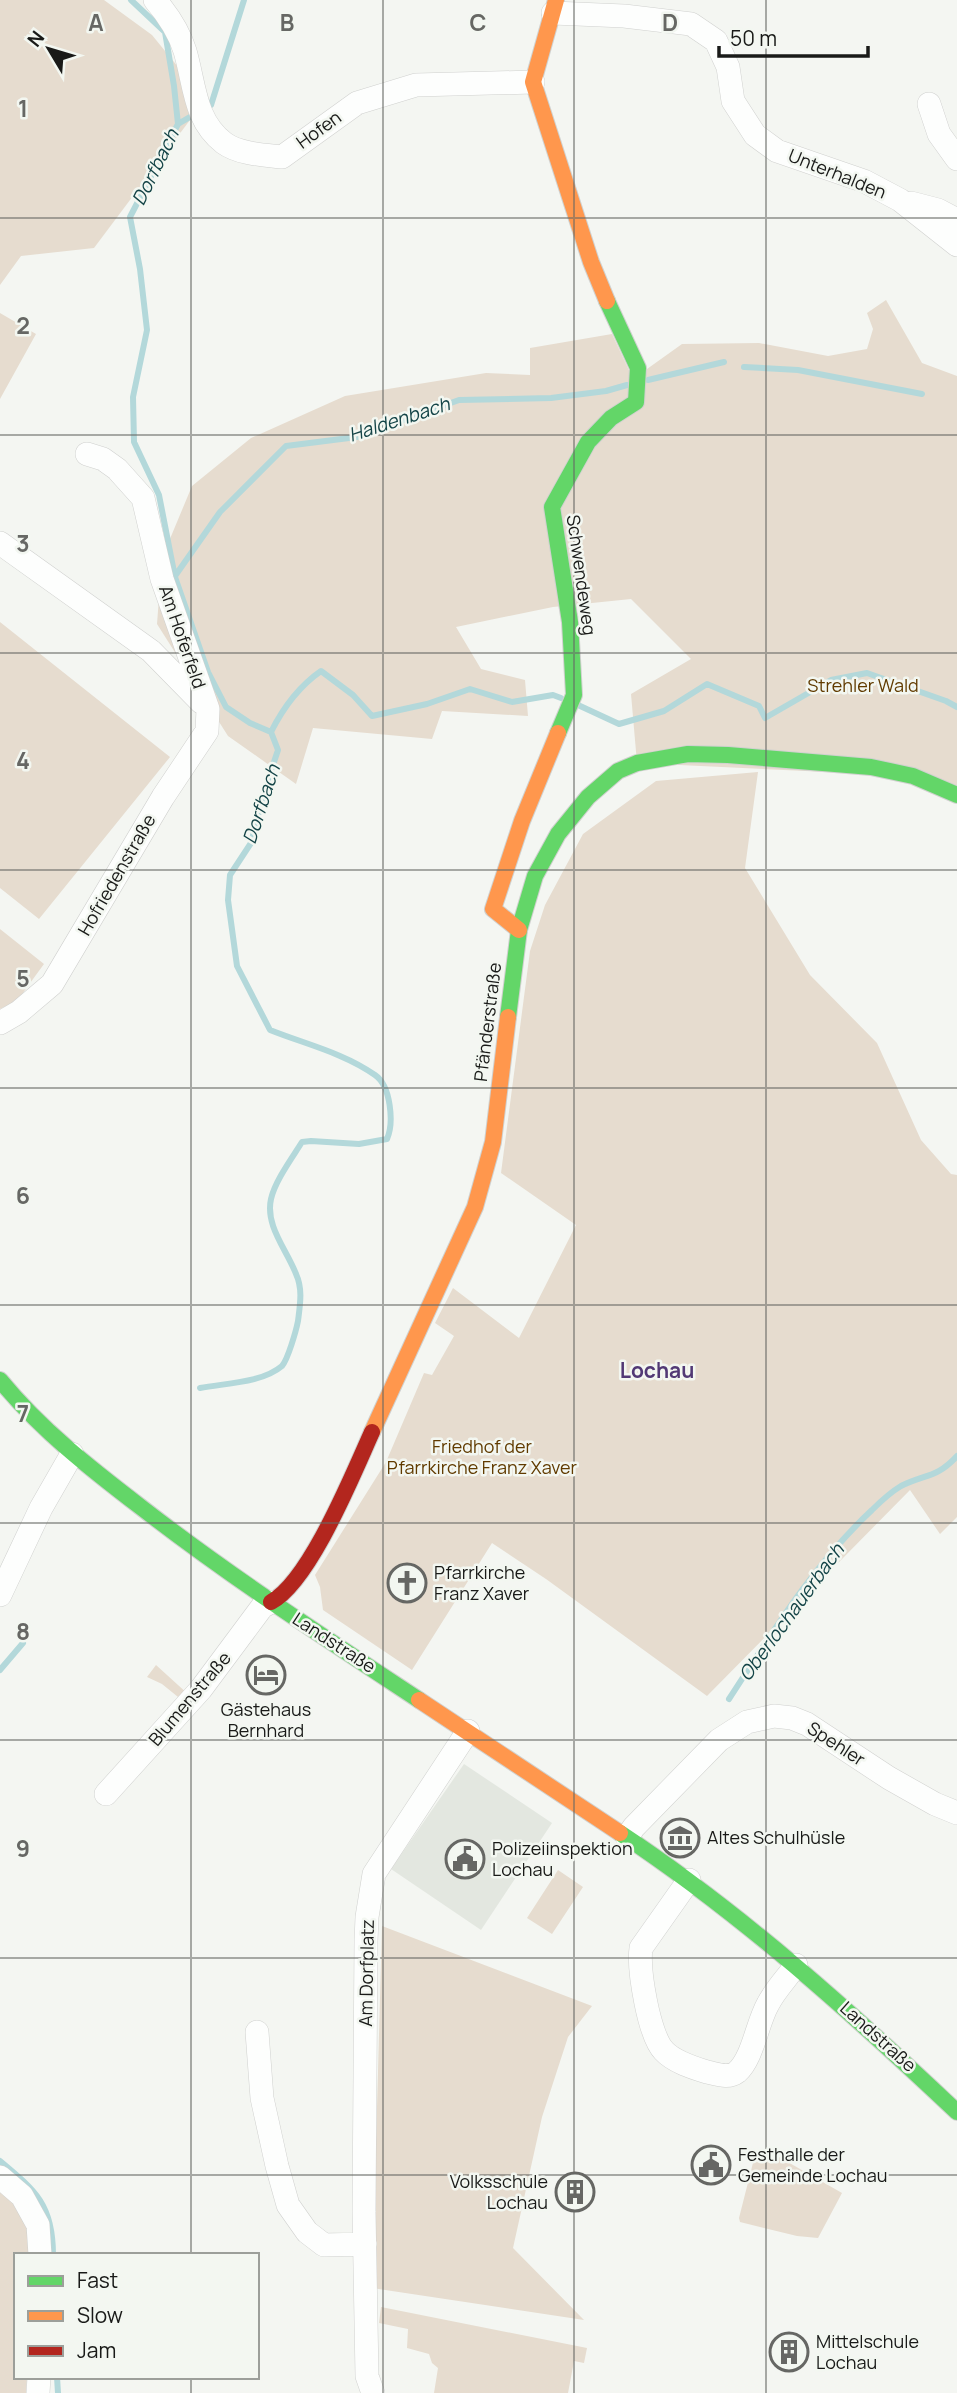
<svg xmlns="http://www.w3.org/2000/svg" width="957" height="2393" font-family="Manrope,sans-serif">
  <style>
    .built { fill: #e3e7e0 }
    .green { fill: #e6dccf }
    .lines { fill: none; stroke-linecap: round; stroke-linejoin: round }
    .stream { stroke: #b3d8da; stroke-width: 6 }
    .street-casing { stroke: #d0d1cf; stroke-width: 24 }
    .fast-casing { stroke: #d0d1cf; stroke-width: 18 }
    .slow-casing { stroke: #d0d1cf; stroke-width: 18 }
    .jam-casing { stroke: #d0d1cf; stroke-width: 18 }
    .street { stroke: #fdfefd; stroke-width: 23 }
    .fast { stroke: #63d668; stroke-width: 16 }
    .slow { stroke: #ff974d; stroke-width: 16 }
    .jam { stroke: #b3261e; stroke-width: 16 }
    .grid { fill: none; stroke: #666764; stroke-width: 2; stroke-opacity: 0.55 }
    .labels { text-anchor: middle; stroke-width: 5; stroke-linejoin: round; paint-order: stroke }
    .street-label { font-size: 18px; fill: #191a18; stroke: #f3f7f1 }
    .park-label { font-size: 18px; fill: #613b00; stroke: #f3f7f1 }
    .poi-label { font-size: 18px; fill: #191a18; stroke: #f3f7f1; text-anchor: start }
    .water-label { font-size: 19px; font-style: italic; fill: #144447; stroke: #f3f7f1 }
    .quarter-label { font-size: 21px; font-weight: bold; fill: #523975; stroke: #f3f7f1 }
    .grid-label { font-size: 23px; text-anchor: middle; font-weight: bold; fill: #666764; stroke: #f3f7f1; stroke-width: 5; stroke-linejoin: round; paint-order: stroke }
  </style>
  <rect width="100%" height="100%" fill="#f4f6f2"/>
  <path class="built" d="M464 1764 552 1823 481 1930 391 1869Z"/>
  <path class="green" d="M0 0H104L152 35 205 100 94 248 21 256 0 285Z
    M886 300 922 363 957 376V795L913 776 637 763 631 694 691 659 631 599 553 607 456 627 481 669 525 680 528 716 442 711 432 739 313 728 296 784 228 736 157 624 162 558 192 486 251 438 345 396 486 373 530 375V348L612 334 633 379 682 344 759 343 828 356 867 349 873 329 867 313Z
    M0 313 36 334 0 399Z
    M0 622 170 757 39 919 0 888Z
    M758 772 745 868 810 975 877 1043 921 1140 951 1174 957 1175V1517L940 1534 910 1490 707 1696 546 1579 492 1543 412 1670 323 1610 320 1587 315 1575 386 1462 424 1373 432 1375 454 1336 435 1323 453 1288 519 1338 576 1225 501 1173 530 951 545 905 583 834 656 781Z
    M0 929 44 964 17 1001 0 1009Z
    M156 1665 189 1695 183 1701 162 1684 147 1677Z
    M558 1870 583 1887 552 1934 527 1918Z
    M382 1926 592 2006 568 2037 542 2117 513 2248 584 2320 372 2288Z
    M756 2151 779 2157 842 2193 818 2238 797 2236 740 2222 739 2218Z
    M0 2183 27 2217 31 2255H16V2377H27L26 2393H0Z
    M381 2307 587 2348 584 2363 574 2361 568 2393H434L438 2368 432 2363 429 2354 407 2348 408 2329 379 2323Z"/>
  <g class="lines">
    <path class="stream" d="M131 0 165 32 174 86 178 124 130 217 140 269 147 330 133 397 134 442 159 495 175 577 208 672 226 707 250 723 271 732 278 750 264 792 251 843 230 875 228 900 237 966 270 1030C305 1044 344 1053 375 1075 391 1086 394 1123 387 1139L359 1144 311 1141 302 1142C292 1158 275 1181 271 1199 265 1226 287 1250 296 1274 303 1289 300 1305 298 1321 296 1331 288 1359 282 1366 262 1383 226 1383 200 1388
      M205 108 211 105 244 0
      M178 124 195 114
      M744 367 798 370 922 394
      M648 380 724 362
      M175 576 220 512 286 446 357 437 459 400 551 398 606 391 627 385
      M578 705 619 724 664 711 707 684 759 706 765 718 831 680 867 673 946 701 957 707
      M271 732C283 708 298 687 321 671L353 695 372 716 427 704 470 689 512 702 553 695 561 698
      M0 1670 23 1643
      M729 1699C772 1633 814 1564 872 1510 880 1502 891 1492 901 1486 925 1474 937 1478 957 1456
      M0 2161C36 2191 53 2205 53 2255
      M57 2377 58 2393"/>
    <defs>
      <path id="street" d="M155 0C168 15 179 32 185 51 195 85 194 120 224 143 239 154 264 155 282 157L357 103 416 85 533 82
        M553 13 624 16 691 24 716 41 728 67 733 101 755 135 777 151 864 181 900 200 957 245
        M929 104 939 134 957 159
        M911 203 938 210 957 220
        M0 543 151 651 201 702
        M0 1023 19 1012 52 984 163 797 207 731 208 709 162 579 143 498 117 469 103 459 87 454
        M0 1595 41 1508 72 1454
        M106 1794 201 1689 262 1607 271 1602
        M627 1837 634 1827 719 1740 747 1722 774 1716 792 1718 807 1724 889 1778 935 1804 957 1813
        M689 1880 641 1948C638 1970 649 2036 664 2051 674 2062 694 2068 707 2072 717 2074 728 2079 737 2072 753 2058 757 2023 768 2004 775 1990 787 1978 796 1965
        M257 2032 262 2098 277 2166 288 2205 307 2232 324 2245 365 2244
        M0 2177 22 2196 38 2225 40 2255
        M38 2393 39 2377
        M373 2393 367 2376 364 2212 366 1941 367 1917 374 1874 468 1731"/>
      <path id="fast" d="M558 733 574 695 570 622 552 507 588 442 611 418 636 402 638 368 607 301
        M508 1017 519 930 535 876 558 834 588 797 618 771 637 763 688 754 728 755 871 767 913 776 957 795
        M0 1380C41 1430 91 1469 142 1508 231 1577 325 1638 419 1700
        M620 1833C742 1914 851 2012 957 2112"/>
      <path id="slow" d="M556 0 533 82 591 262 607 301
        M519 930 493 909 522 821 558 733
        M372 1432 475 1207 493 1142 508 1017
        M419 1700 620 1833"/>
      <path id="jam" d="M271 1602C310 1581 353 1474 372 1432"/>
    </defs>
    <use href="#street" class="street-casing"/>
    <use href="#fast" class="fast-casing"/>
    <use href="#slow" class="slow-casing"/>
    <use href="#jam" class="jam-casing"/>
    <use href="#street" class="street"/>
    <use href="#fast" class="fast"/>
    <use href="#slow" class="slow"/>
    <use href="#jam" class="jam"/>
  </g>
  <path class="grid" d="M191 0V2255M383 0V2393M574 0V2393M766 0V2393M0 218H957M0 435H957M0 653H957M0 870H957M0 1088H957M0 1305H957M0 1523H957M0 1740H957M0 1958H957M0 2175H957M191 2377V2393"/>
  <defs>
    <symbol id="church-ring" viewBox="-11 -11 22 22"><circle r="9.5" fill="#f3f7f1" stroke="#666764" stroke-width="1.5"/><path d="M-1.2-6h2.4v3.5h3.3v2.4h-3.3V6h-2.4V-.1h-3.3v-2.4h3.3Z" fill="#666764"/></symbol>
    <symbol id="hotel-ring" viewBox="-11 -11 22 22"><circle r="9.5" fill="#f3f7f1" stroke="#666764" stroke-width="1.5"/><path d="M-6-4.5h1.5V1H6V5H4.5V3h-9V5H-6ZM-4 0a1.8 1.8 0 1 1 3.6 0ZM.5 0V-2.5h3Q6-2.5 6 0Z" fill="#666764"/></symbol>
    <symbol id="museum-ring" viewBox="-11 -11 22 22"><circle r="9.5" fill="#f3f7f1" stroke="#666764" stroke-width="1.5"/><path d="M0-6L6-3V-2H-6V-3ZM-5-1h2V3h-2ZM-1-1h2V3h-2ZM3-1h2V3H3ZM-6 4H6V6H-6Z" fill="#666764"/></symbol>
    <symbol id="civic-ring" viewBox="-11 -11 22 22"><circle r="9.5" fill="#f3f7f1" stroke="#666764" stroke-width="1.5"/><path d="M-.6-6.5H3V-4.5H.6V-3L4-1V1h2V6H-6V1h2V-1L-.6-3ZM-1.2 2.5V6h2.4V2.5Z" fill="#666764"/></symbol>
    <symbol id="building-ring" viewBox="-11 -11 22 22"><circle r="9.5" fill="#f3f7f1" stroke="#666764" stroke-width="1.5"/><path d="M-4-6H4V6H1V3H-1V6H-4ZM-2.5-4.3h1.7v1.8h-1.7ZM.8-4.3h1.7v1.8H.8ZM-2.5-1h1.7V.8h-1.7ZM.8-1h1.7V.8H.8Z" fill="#666764"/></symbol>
  </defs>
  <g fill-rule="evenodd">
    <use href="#church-ring" x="385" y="1561" width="44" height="44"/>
    <use href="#hotel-ring" x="244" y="1653" width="44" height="44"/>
    <use href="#museum-ring" x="658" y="1816" width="44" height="44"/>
    <use href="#civic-ring" x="443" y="1837" width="44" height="44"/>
    <use href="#civic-ring" x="689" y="2143" width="44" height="44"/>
    <use href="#building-ring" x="553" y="2170" width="44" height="44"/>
    <use href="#building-ring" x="767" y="2330" width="44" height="44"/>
  </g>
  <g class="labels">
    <g class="street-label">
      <text transform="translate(319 130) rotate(-36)" y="6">Hofen</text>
      <text transform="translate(837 174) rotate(22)" y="6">Unterhalden</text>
      <text transform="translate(581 575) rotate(82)" y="6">Schwendeweg</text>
      <text transform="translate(182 637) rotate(71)" y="6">Am Hoferfeld</text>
      <text transform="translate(117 875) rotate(-60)" y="6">Hofriedenstraße</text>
      <text transform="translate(488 1022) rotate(-83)" y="6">Pfänderstraße</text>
      <text transform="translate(334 1643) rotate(33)" y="6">Landstraße</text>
      <text transform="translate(190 1699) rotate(-50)" y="6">Blumenstraße</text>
      <text transform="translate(836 1744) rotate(33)" y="6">Spehler</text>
      <text transform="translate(367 1973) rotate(-89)" y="6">Am Dorfplatz</text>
      <text transform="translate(878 2037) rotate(42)" y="6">Landstraße</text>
    </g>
    <g class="park-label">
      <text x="863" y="692">Strehler Wald</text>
      <text x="482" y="1453">Friedhof der<tspan x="482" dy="21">Pfarrkirche Franz Xaver</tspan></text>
    </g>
    <g class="poi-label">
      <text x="434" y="1579">Pfarrkirche<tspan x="434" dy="21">Franz Xaver</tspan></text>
      <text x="266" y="1716" text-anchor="middle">Gästehaus<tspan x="266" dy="21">Bernhard</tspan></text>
      <text x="707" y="1844">Altes Schulhüsle</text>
      <text x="492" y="1855">Polizeiinspektion<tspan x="492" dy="21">Lochau</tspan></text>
      <text x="738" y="2161">Festhalle der<tspan x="738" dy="21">Gemeinde Lochau</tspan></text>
      <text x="548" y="2188" text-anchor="end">Volksschule<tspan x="548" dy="21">Lochau</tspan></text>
      <text x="816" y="2348">Mittelschule<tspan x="816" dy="21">Lochau</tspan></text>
    </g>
    <g class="water-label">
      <text transform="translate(155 167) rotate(-64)" y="7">Dorfbach</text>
      <text transform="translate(399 419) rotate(-18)" y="7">Haldenbach</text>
      <text transform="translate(261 804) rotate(-72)" y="7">Dorfbach</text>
      <text transform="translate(791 1612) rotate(-54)" y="7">Oberlochauerbach</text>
    </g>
    <g class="quarter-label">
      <text x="657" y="1378">Lochau</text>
    </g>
  </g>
  <g class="grid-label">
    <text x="96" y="31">A</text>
    <text x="287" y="31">B</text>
    <text x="478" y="31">C</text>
    <text x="670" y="31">D</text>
    <text x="23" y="117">1</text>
    <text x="23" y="334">2</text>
    <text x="23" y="552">3</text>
    <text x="23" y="769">4</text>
    <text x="23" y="987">5</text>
    <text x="23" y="1204">6</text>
    <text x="23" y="1422">7</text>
    <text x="23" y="1640">8</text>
    <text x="23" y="1857">9</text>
  </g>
  <rect x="14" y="2253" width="245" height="126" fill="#f3f7f1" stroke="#9c9f9a" stroke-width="2"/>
  <rect x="28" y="2276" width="35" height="10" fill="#63d668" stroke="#9c9f9a" stroke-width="2"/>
  <text x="77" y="2288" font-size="21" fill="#191a18">Fast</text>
  <rect x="28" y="2311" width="35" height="10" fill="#ff974d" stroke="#9c9f9a" stroke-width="2"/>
  <text x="77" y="2323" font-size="21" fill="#191a18">Slow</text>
  <rect x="28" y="2346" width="35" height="10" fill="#b3261e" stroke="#9c9f9a" stroke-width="2"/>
  <text x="77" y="2358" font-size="21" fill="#191a18">Jam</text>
  <g transform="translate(49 49) rotate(308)" stroke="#f3f7f1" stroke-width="5" paint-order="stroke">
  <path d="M0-5L12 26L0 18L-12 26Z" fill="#191a18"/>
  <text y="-10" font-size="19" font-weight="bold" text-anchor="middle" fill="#191a18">N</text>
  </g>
  <path d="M719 46v10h149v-10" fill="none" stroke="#191a18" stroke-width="3.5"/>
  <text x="730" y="46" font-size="21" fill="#191a18" stroke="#f3f7f1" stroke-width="5" paint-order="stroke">50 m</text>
</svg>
